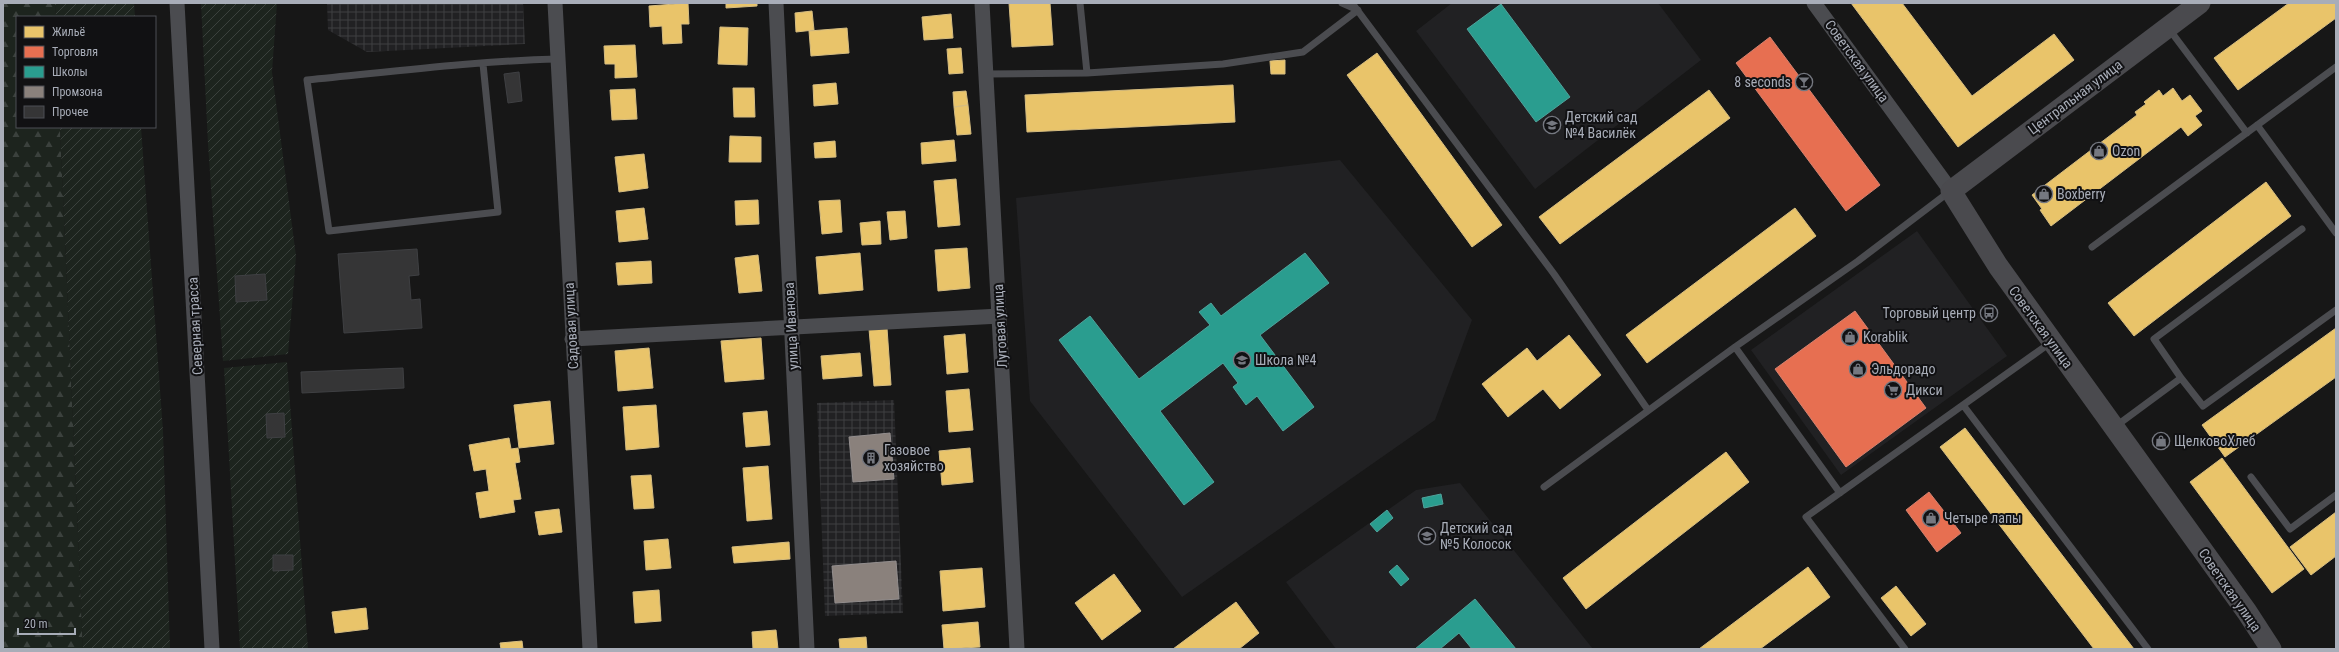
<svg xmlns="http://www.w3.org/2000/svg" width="2339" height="652" font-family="'Roboto Condensed',sans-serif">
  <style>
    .built { fill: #212123 }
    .industrial { fill: url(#industrial-grid) }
    .forest { fill: url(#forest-firs) }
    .garden { fill: url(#garden-furrows) }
    .homes { fill: #e9c46a; stroke: #d6bd81 }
    .shops { fill: #e76f51; stroke: #d48270 }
    .schools { fill: #2a9d8f; stroke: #50a29b }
    .industry { fill: #8a817c; stroke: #938e8e }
    .building { fill: #353536; stroke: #3f4043 }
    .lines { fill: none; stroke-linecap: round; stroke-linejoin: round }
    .lane { stroke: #4b4c50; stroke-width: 7 }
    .street { stroke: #4b4c50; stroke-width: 15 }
    .secondary { stroke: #4a4a4e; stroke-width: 21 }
    .labels { text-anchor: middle; stroke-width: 4; stroke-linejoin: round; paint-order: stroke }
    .street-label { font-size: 14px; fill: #a8adb8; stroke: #111113 }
    .poi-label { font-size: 14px; fill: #a8adb8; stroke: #111113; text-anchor: start }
  </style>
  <defs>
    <pattern id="industrial-grid" width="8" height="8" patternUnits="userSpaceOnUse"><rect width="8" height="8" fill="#212123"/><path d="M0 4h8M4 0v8" fill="none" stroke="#3e3f41"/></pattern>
    <pattern id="forest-firs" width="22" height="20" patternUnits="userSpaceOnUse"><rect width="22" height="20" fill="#1d241e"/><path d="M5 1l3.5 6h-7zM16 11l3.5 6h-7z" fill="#3b413d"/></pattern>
    <pattern id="garden-furrows" width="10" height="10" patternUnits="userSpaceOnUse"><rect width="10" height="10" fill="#1d241e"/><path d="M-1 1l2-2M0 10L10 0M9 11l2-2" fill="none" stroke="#3b413d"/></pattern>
  </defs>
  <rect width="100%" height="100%" fill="#171717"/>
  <path class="built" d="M1452 3H1658L1701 60 1535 189 1416 31Z
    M1340 160 1472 320 1435 420 1182 597 1030 401 1016 198Z
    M1917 231 2007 356 1841 475 1751 350Z
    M1460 483 1593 649H1336L1286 582 1416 490Z"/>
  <path class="industrial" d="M327 3H523L525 44 367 52 328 30Z
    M894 400 903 613 825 616 817 403Z"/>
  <path class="forest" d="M3 3H55L56 17H17V127H60L83 649H3Z"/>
  <path class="garden" d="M55 3H134L135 17H56Z
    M201 3H277L272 72 296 256 288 354 223 361 208 144Z
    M60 127H141L163 431 170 649H83Z
    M287 362 308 649H240L224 368Z"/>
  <path class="homes" d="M688 3 689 24H681L682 43 663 44 662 26 650 27 649 6Z
    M726 3H757V6L726 8Z
    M1009 3H1050L1053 45 1012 47Z
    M1851 3H1902L1972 96 2054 34 2074 60 1958 147Z
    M2289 3H2336V18L2238 90 2214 58Z
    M812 11 814 30 796 32 795 13Z
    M951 14 953 38 924 40 922 17Z
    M720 27 748 28 747 65 718 64Z
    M847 28 849 53 811 56 809 31Z
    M635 45 637 77 615 78V64H605L604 46Z
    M961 48 963 73 949 74 947 49Z
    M1377 53 1502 225 1472 247 1347 75Z
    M1285 60V74H1271L1270 61Z
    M836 83 838 104 814 106 813 85Z
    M1233 85 1235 122 1027 132 1025 95Z
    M733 88H754L755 117H734Z
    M2173 88 2182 101 2190 95 2202 111 2195 116 2202 125 2188 136 2181 127 2051 226 2040 210 2042 209 2032 195 2137 115 2135 112 2146 104 2144 102 2159 90 2163 96Z
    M635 89 637 119 612 120 610 90Z
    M1709 90 1730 118 1560 244 1539 217Z
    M966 91 968 105 954 107 953 92Z
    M968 105 971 134 957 135 954 107Z
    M730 136 761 137V162H729Z
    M954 140 956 161 922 164 921 143Z
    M835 141 836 157 815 158 814 143Z
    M644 154 648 188 619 192 615 157Z
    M956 179 960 225 938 227 934 181Z
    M2266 182 2291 216 2134 336 2108 303Z
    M758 200 759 224 736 225 735 201Z
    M840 200 842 232 822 234 819 201Z
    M644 208 648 239 619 242 616 211Z
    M1795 208 1816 236 1647 363 1626 335Z
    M905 211 907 238 890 240 887 212Z
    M880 221 881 244 862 245 860 223Z
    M967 248 970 288 938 291 935 250Z
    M860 253 863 290 819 294 816 257Z
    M758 255 762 291 739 293 735 258Z
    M651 261 652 283 618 285 616 263Z
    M887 328 891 385 874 386 869 329Z
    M2336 328V377L2225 457 2202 425Z
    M965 334 968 372 947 374 944 336Z
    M1569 335 1601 375 1560 409 1543 389 1508 417 1482 384 1527 348 1537 361Z
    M761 338 764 379 725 382 721 341Z
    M649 348 653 388 618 391 615 351Z
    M860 353 862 376 823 379 821 356Z
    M969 389 973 430 949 432 946 391Z
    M550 401 554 444 519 448 514 405Z
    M656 405 659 447 626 450 623 407Z
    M767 411 770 445 746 447 743 413Z
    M1965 428 2134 649H2094L1940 447Z
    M509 438 511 449 518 448 520 462 515 463 521 499 513 500 515 512 480 518 476 493 489 491 486 469 474 471 469 445Z
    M970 448 973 482 942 485 939 451Z
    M1726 452 1749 482 1586 609 1563 578Z
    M2222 458 2304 569 2272 593 2190 482Z
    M768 466 772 519 747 521 743 468Z
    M651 475 654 508 634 509 631 476Z
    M559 509 562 532 539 535 535 512Z
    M2336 512V556L2311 575 2290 547Z
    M668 539 671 568 646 570 644 541Z
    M789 542 790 559 734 563 732 547Z
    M1808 567 1830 597 1760 649H1699Z
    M982 568 985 607 943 611 940 571Z
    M1114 574 1141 611 1102 640 1075 603Z
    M1896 586 1926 624 1911 636 1881 598Z
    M659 590 661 621 635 623 633 592Z
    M1236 602 1259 633 1239 649H1173Z
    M366 608 368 629 335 633 332 612Z
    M978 622 980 647 944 649 942 625Z
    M776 630 778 649H753L752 632Z
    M866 637 867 649H840L839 639Z
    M522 641 523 649H501L500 643Z"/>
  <path class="shops" d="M1770 37 1880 185 1846 211 1736 63Z
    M1855 311 1926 408 1846 467 1775 369Z
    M1929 492 1961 533 1937 552 1906 510Z"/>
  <path class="schools" d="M1501 4 1570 97 1536 122 1467 29Z
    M1305 253 1329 283 1260 335 1314 407 1283 431 1257 396 1246 405 1233 387 1238 383 1223 363 1160 411 1214 482 1184 505 1059 340 1090 316 1139 379 1210 325 1199 312 1211 303 1221 316Z
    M1441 494 1443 504 1424 508 1422 498Z
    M1387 510 1393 518 1377 532 1370 524Z
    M1397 565 1409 579 1401 586 1389 572Z
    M1475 599 1516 649H1472L1459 633 1440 649H1415Z"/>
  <path class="industry" d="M890 433 894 479 853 482 849 437Z
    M896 561 899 599 835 603 832 566Z"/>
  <path class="building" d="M519 72 522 101 508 103 504 74Z
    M417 249 419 275 409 276 411 300 420 299 422 328 344 333 338 254Z
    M265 274 267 300 236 302 235 276Z
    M403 368 404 388 302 393 301 372Z
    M284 413 285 437 267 438 266 414Z
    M273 555H293V570L273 571Z"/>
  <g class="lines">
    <path class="lane" d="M1080 3 1087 73
      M1352 3 1554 274 1648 410
      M2169 29 2247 133
      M483 64 498 212 329 231 307 80C390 72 474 61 558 59
      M986 74 1087 73 1223 64 1303 52 1358 10 1342 3
      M2257 125 2336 233
      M2092 247 2336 67
      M1735 347 1840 493
      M2181 378 2154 339 2302 229
      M1963 405 2148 649
      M2116 426 2181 378 2203 406 2336 310
      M2251 477 2290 529 2336 495
      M1544 487 1735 347 1858 261 1949 192
      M1905 649 1806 517 2050 343"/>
    <path class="street" d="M177 3 212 649
      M555 3 590 649
      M776 3 807 649
      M982 3 1017 649
      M1814 3 1951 191
      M572 339 1000 316"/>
    <path class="secondary" d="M2200 3 1951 191 1998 266 2247 612 2271 649"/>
  </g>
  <defs>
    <symbol id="bar-ring" viewBox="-11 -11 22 22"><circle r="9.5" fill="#111113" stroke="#757880" stroke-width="1.5"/><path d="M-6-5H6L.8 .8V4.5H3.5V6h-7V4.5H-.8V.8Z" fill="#757880"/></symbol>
    <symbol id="school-ring" viewBox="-11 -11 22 22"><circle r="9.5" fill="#111113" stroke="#757880" stroke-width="1.5"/><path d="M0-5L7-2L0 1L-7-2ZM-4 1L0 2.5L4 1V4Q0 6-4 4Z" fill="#757880"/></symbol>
    <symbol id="shop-ring" viewBox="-11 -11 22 22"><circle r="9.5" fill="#111113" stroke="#757880" stroke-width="1.5"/><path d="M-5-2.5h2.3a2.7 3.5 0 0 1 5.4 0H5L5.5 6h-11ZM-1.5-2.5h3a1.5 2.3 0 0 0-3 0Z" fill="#757880"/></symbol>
    <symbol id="bus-ring" viewBox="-11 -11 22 22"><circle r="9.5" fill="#111113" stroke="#757880" stroke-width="1.5"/><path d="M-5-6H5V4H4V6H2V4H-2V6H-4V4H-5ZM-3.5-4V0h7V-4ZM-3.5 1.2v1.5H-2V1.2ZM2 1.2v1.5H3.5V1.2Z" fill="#757880"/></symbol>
    <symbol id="supermarket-ring" viewBox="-11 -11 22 22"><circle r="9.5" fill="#111113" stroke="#757880" stroke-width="1.5"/><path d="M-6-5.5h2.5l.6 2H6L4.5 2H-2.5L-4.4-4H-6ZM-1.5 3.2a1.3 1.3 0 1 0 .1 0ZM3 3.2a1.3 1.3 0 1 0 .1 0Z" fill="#757880"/></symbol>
    <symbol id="building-ring" viewBox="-11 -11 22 22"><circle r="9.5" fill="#111113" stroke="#757880" stroke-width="1.5"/><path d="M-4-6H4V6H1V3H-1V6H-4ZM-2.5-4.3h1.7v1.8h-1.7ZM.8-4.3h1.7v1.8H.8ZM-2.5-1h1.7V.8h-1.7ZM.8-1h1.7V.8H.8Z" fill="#757880"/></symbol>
  </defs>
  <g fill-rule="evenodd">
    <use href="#bar-ring" x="1794" y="72" width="20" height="20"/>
    <use href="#school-ring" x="1542" y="115" width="20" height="20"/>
    <use href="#shop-ring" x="2089" y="141" width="20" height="20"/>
    <use href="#shop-ring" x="2034" y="184" width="20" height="20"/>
    <use href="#bus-ring" x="1979" y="303" width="20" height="20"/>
    <use href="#shop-ring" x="1840" y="327" width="20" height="20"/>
    <use href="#school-ring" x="1232" y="350" width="20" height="20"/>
    <use href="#shop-ring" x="1848" y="359" width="20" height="20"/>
    <use href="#supermarket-ring" x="1883" y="380" width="20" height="20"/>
    <use href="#shop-ring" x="2151" y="431" width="20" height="20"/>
    <use href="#building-ring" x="861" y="448" width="20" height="20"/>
    <use href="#shop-ring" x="1921" y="508" width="20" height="20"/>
    <use href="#school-ring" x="1417" y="526" width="20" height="20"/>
  </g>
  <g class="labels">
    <g class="street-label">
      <text transform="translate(1857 61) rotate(54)" y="5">Советская улица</text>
      <text transform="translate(2075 97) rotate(-37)" y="5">Центральная улица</text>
      <text transform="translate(195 326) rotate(-93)" y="5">Северная трасса</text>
      <text transform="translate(571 326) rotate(-93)" y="5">Садовая улица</text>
      <text transform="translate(791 326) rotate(-93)" y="5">улица Иванова</text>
      <text transform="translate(1000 326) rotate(-93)" y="5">Луговая улица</text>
      <text transform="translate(2041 327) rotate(54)" y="5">Советская улица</text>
      <text transform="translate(2230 590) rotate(55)" y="5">Советская улица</text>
    </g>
    <g class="poi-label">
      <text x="1791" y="87" text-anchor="end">8 seconds</text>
      <text x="1565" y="122">Детский сад<tspan x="1565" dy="16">№4 Василёк</tspan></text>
      <text x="2112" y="156">Ozon</text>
      <text x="2057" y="199">Boxberry</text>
      <text x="1976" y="318" text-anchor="end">Торговый центр</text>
      <text x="1863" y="342">Korablik</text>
      <text x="1255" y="365">Школа №4</text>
      <text x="1871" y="374">Эльдорадо</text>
      <text x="1906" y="395">Дикси</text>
      <text x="2174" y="446">ЩелковоХлеб</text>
      <text x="884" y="455">Газовое<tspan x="884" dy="16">хозяйство</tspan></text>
      <text x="1944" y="523">Четыре лапы</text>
      <text x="1440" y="533">Детский сад<tspan x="1440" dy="16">№5 Колосок</tspan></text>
    </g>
  </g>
  <rect width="2339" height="652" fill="none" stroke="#a8adb8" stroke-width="8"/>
  <rect x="16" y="16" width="140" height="112" fill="#111113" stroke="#4d4f55"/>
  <rect x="24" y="26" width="20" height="12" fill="#e9c46a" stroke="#4d4f55"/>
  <text x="52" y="36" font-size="12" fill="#a8adb8">Жильё</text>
  <rect x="24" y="46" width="20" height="12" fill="#e76f51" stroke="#4d4f55"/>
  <text x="52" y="56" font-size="12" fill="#a8adb8">Торговля</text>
  <rect x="24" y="66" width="20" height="12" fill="#2a9d8f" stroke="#4d4f55"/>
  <text x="52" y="76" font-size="12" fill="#a8adb8">Школы</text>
  <rect x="24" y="86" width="20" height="12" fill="#8a817c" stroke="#4d4f55"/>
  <text x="52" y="96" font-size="12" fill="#a8adb8">Промзона</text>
  <rect x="24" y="106" width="20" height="12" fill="#353536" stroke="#4d4f55"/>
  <text x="52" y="116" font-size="12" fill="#a8adb8">Прочее</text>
  <path d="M18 628v6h57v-6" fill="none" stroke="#a8adb8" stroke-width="2"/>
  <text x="24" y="628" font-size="12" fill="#a8adb8" stroke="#111113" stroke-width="3" paint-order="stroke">20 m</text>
</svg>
